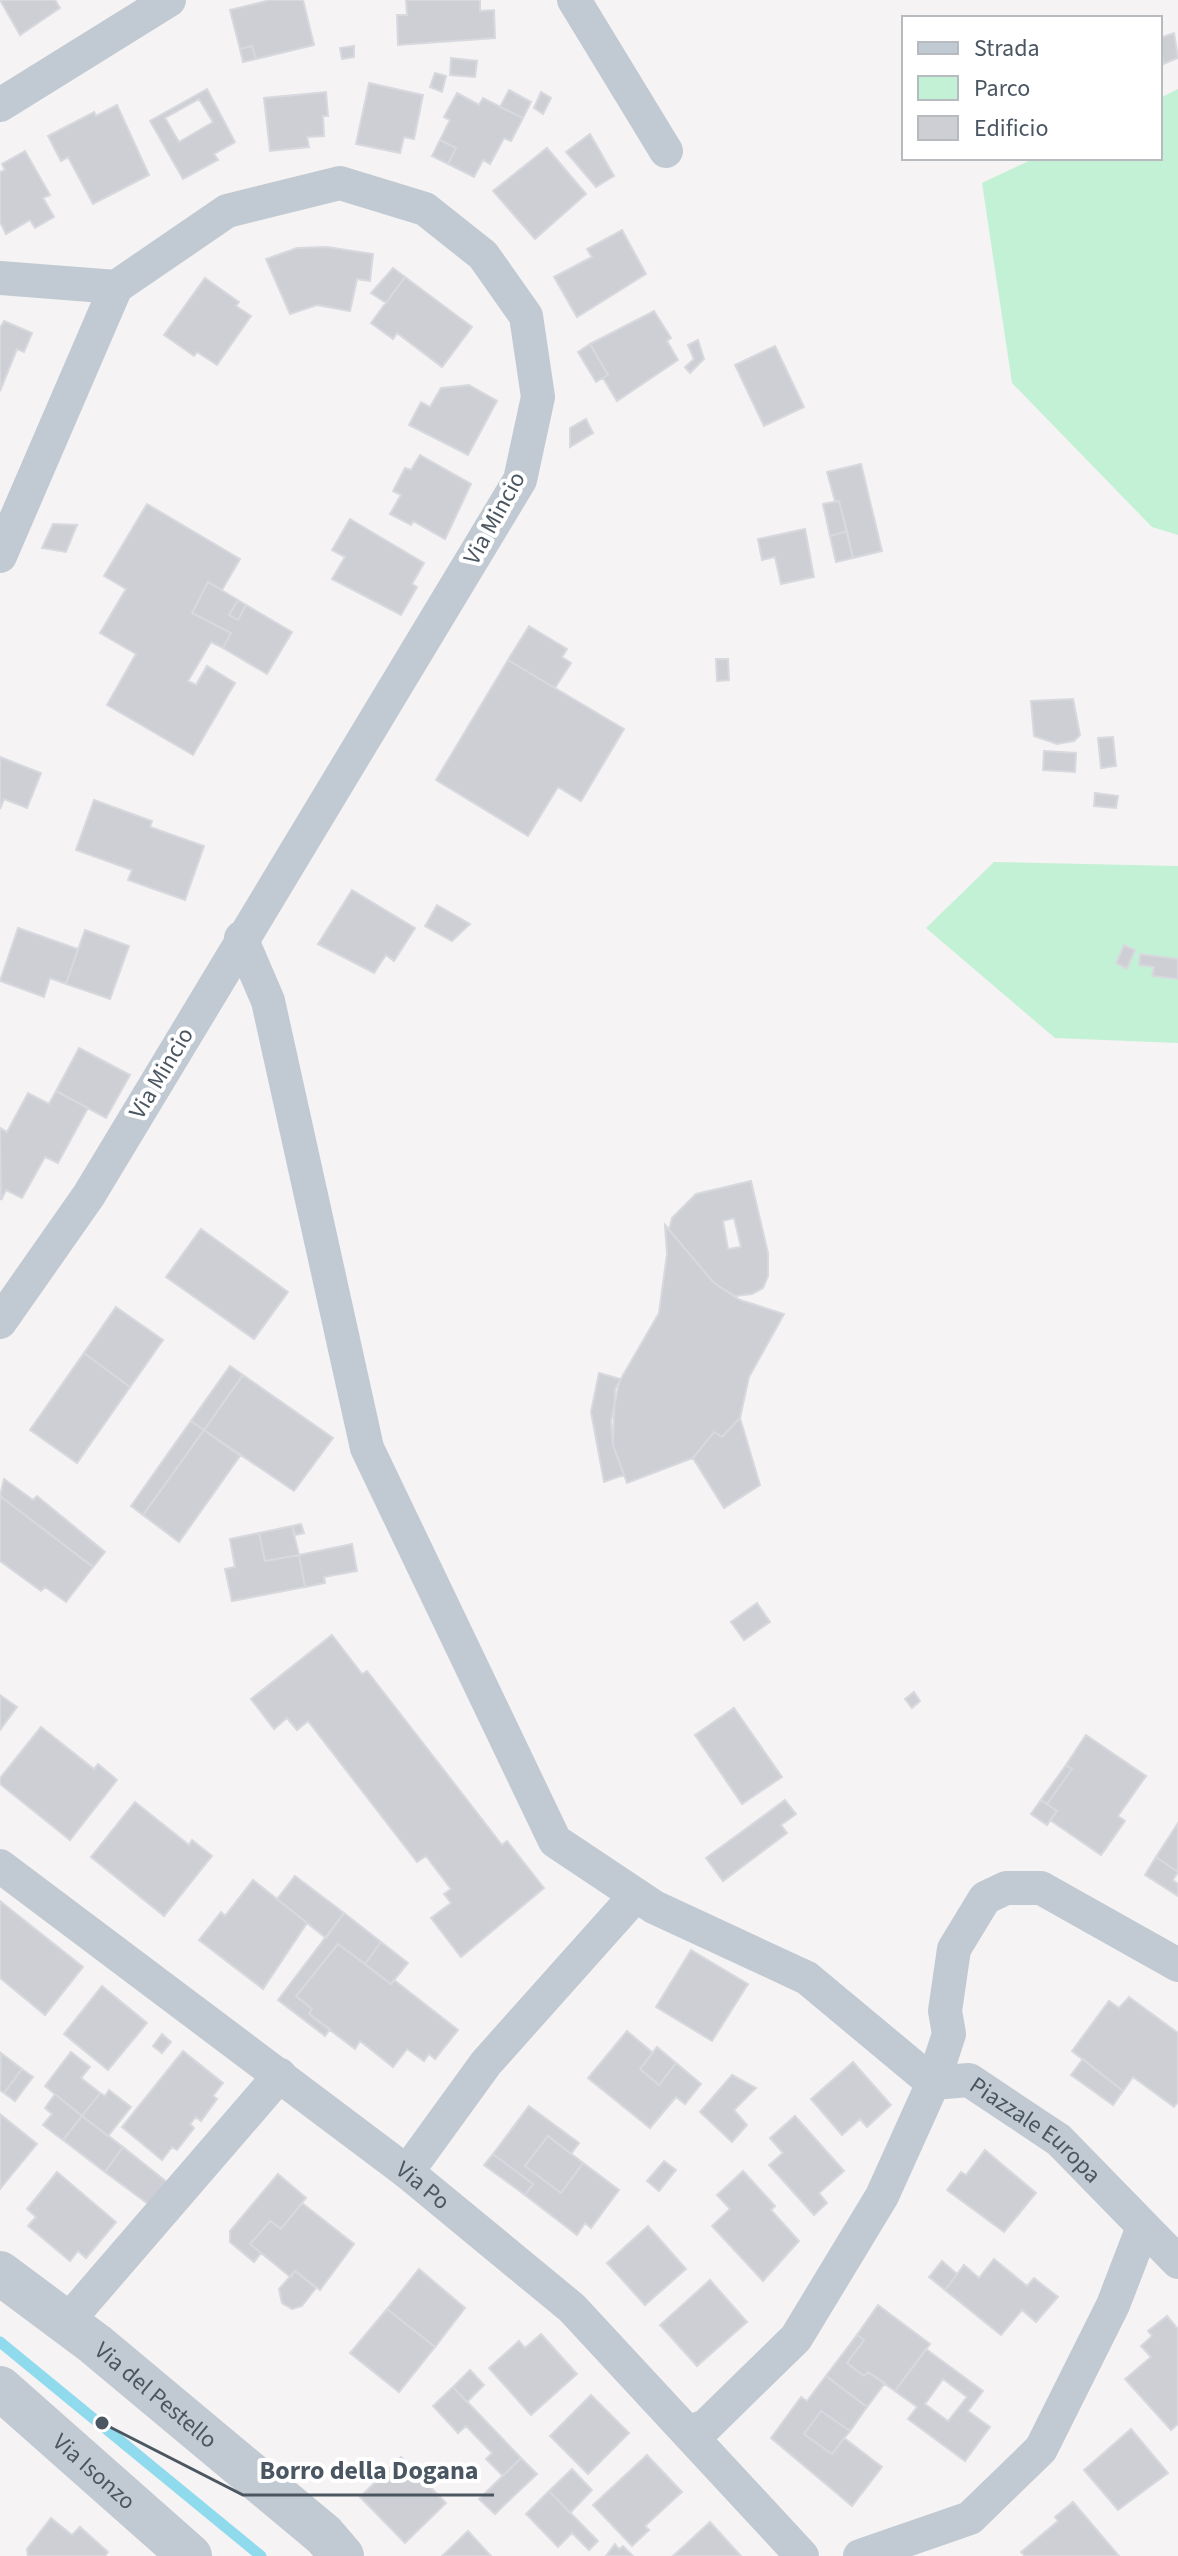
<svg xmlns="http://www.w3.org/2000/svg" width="1178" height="2556" font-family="'Source Sans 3',sans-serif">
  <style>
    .green { fill: #c3f1d5 }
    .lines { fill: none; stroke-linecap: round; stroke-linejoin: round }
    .stream { stroke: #90daee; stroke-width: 11 }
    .building { fill: #cdcfd5; stroke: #d7d9de; stroke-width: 2; fill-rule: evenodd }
    .minor { stroke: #c1cad2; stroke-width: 34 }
    .tertiary { stroke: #c1cad2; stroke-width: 44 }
    .labels { text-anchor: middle; stroke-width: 8; stroke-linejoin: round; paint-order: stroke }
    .street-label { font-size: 24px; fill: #4a5661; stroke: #fff }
    .leader { fill: none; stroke: #4a5661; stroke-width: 3 }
    .callout-dot { fill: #4a5661; stroke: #fff; stroke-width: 3 }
    .callout-label { font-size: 26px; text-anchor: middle; font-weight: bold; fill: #4a5661; stroke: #fff; stroke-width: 8; stroke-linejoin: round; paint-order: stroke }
  </style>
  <rect width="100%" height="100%" fill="#f5f3f3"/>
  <path class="green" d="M1178 89V535L1152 527 1012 383 982 183 1035 158H1160V98Z
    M994 862 1178 866V1043L1055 1038 926 928Z"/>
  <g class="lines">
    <path class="stream" d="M0 2342 261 2556"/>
  </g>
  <path class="building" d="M0 0H55L60 8 20 35Z
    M270 0H303L314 45 256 59 252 46 240 49 230 10Z
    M406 0H480V11L494 10 495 38 398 45 397 15H407Z
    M1174 33 1178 58 1163 64 1160 38Z
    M252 46 256 59 243 62 240 49Z
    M354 46V57L342 59 340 48Z
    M451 58 477 61 475 77 450 75Z
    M435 73 446 76 442 92 430 87Z
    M369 83 423 95 414 139 404 137 400 153 356 144Z
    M207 89 235 142 214 154 218 160 183 179 150 121ZM199 99 213 122 179 142 165 118Z
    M509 90 531 102 523 118 500 107Z
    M326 92 328 116H323L324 136 307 137 309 147 270 151 264 98Z
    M541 92 551 98 543 114 534 108Z
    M457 93 479 105 483 98 523 118 511 141 504 138 490 164 483 160 474 177 448 164 456 148 440 140 450 120 444 117Z
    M117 105 149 175 93 204 68 157 61 161 48 136 94 112 96 116Z
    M590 134 614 176 596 187 566 152Z
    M440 140 456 148 448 164 432 156Z
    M547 148 586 194 535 239 493 191Z
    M25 151 50 195 43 198 54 217 35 228 30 220 6 234 0 222V172L5 170 2 164Z
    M622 230 646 274 577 317 554 277 592 257 587 249Z
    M327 247 373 254 370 281 357 279 350 311 317 305 290 314 266 259 297 248Z
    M393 268 405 277 386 303 371 293Z
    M405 277 472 327 442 367 397 333 393 339 371 323Z
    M205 278 239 302 236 306 251 316 217 365 197 352 194 356 164 335Z
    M654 311 671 338 667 341 678 360 617 401 603 378 608 375 590 344Z
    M4 321 32 333 24 352 17 349 0 391V328Z
    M698 340 704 359 690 373 685 367 694 359 688 345Z
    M590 344 608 375 596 382 578 352Z
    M775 346 804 407 764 426 735 365Z
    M469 385 497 401 468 455 409 425 421 402 430 407 441 388Z
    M586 419 593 433 570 447V428Z
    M420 455 471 484 445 539 413 521 411 525 390 514 401 495 393 491 405 468 411 470Z
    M861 464 882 551 853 558 839 501H835L827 472Z
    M839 501 847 531 830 536 823 504Z
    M147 504 240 559 222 590 208 582 192 613 231 633 223 648 211 642 188 681 196 685 207 666 235 683 193 755 107 705 136 654 100 633 126 589 104 576Z
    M350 519 424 563 412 584 417 587 401 615 332 579 345 557 332 550Z
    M53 524 77 525 66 552 42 548Z
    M805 529 814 577 781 584 775 557 762 560 758 539Z
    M847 531 853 558 836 562 830 536Z
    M208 582 238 600 229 615 238 620 246 605 292 632 267 674 223 648 231 633 192 613Z
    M238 600 246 605 238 620 229 615Z
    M529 626 567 649 562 657 571 663 555 688 508 660Z
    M716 659H728L729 680 717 681Z
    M508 660 624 729 581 801 558 787 528 836 436 780Z
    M1073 699 1080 735 1074 741 1057 744 1034 736 1031 701Z
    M1113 737 1116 766 1101 768 1098 738Z
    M1044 751 1076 753 1075 772 1043 770Z
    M0 757 41 773 27 808 4 799 0 809Z
    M1095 793 1118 796 1116 808 1094 806Z
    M94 800 152 821 150 827 204 846 185 900 128 880 132 870 76 850Z
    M352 890 415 928 394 961 386 955 374 973 318 944Z
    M437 905 470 924 452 941 425 926Z
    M18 928 78 949 66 984 50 978 44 997 0 981Z
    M85 930 129 946 110 999 66 984Z
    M1124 945 1135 950 1127 969 1116 963Z
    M1140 954 1178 959V979L1152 976 1154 967 1139 965Z
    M79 1048 130 1075 106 1118 56 1091Z
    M56 1091 88 1108 58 1163 45 1157 22 1198 6 1190 1 1200 0 1128 7 1132 28 1093 49 1104Z
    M751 1181 768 1253V1276L763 1288 752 1294 735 1296 714 1283 669 1230 672 1218 696 1194ZM734 1218 741 1247 728 1249 723 1221Z
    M665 1225 714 1283 740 1300 784 1314 749 1377 740 1418 722 1437 714 1432 693 1458 627 1483 613 1445 615 1389 659 1313 667 1254Z
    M201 1229 288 1292 254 1339 166 1277Z
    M116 1307 163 1340 130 1387 84 1353Z
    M84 1353 130 1387 77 1463 30 1430Z
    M230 1366 243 1375 204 1430 191 1421Z
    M599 1373 620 1379 611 1421 613 1445 624 1475 604 1482 591 1412Z
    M243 1375 333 1438 294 1491 204 1430Z
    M740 1418 760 1485 724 1508 693 1458 714 1432 722 1437Z
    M191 1421 204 1430 143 1515 131 1506Z
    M204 1430 240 1456 179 1542 143 1515Z
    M4 1479 33 1500 37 1496 105 1552 93 1567 0 1496Z
    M0 1496 93 1567 66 1602 45 1587 41 1591 0 1561Z
    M301 1524 304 1533 295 1535 292 1526Z
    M292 1526 299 1555 265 1561 259 1533Z
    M259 1533 265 1561 299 1555 305 1587 232 1601 225 1569 235 1567 230 1539Z
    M352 1544 357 1571 324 1577 325 1583 305 1587 299 1555Z
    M757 1603 770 1622 744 1640 731 1622Z
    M332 1635 362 1674 367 1671 502 1845 507 1841 544 1888 461 1957 431 1918 451 1903 444 1894 451 1889 426 1856 417 1862 308 1721 297 1730 287 1718 274 1729 251 1699Z
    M914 1692 920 1701 912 1708 905 1699Z
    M0 1695 17 1707 0 1730Z
    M734 1708 782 1777 742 1804 695 1735Z
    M41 1727 94 1769 98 1764 117 1780 70 1840 0 1784V1778Z
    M1086 1735 1146 1776 1118 1816 1125 1821 1101 1855 1050 1820 1057 1811 1047 1804 1072 1769 1066 1765Z
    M1066 1765 1072 1769 1047 1804 1041 1800Z
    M785 1800 796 1814 781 1825 787 1833 723 1881 706 1858Z
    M1041 1800 1057 1811 1047 1825 1031 1814Z
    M135 1802 189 1845 192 1840 212 1856 164 1916 91 1857Z
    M1178 1823V1872L1156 1857Z
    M1156 1857 1178 1872 1173 1880 1178 1884V1896L1145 1875Z
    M295 1876 344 1913 326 1938 277 1899Z
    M253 1880 307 1923 263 1989 199 1940 221 1912 225 1916Z
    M0 1901 83 1967 45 2015 0 1978Z
    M344 1913 381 1942 365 1964 338 1944 296 1996 312 2009 309 2014 330 2029 325 2036 278 2000Z
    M381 1942 408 1963 391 1984 365 1964Z
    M338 1944 391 1984 394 1980 458 2030 435 2059 429 2054 424 2061 407 2049 393 2067 360 2041 355 2049 309 2014 312 2009 296 1996Z
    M691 1950 748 1984 712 2041 656 2007Z
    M102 1986 147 2023 108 2070 64 2034Z
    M1129 1997 1178 2033V2102L1174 2107 1133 2077 1123 2091 1072 2051 1109 2001 1119 2008Z
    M627 2031 653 2053 640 2069 659 2085 676 2063 701 2084 685 2104 676 2097 650 2128 588 2078Z
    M162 2034 171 2042 162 2053 153 2046Z
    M657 2047 676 2063 659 2085 640 2069Z
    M183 2051 223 2083 213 2096 217 2099 201 2121 196 2117 190 2124 194 2128 177 2150 172 2147 162 2160 122 2127Z
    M71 2052 90 2067 81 2078 100 2093 82 2116 45 2086Z
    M1 2053 22 2069 4 2093 0 2090Z
    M1083 2059 1123 2091 1113 2105 1071 2075Z
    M853 2062 891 2105 867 2127 860 2119 842 2135 811 2099Z
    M22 2069 33 2077 15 2101 4 2093Z
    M732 2075 756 2088 734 2110 747 2125 732 2142 700 2112Z
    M109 2090 131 2107 108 2136 82 2116 100 2093 105 2096Z
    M55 2094 82 2116 63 2140 43 2125 52 2114 45 2108Z
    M529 2106 579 2143 571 2154 548 2136 525 2166 561 2193 583 2163 619 2190 591 2228 585 2223 577 2235 525 2195 533 2184 493 2154Z
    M0 2114 37 2144 0 2189Z
    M82 2116 123 2147 105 2172 63 2140Z
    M795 2116 844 2171 819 2193 827 2203 814 2215 769 2165 783 2153 770 2138Z
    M548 2136 583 2163 561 2193 525 2166Z
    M123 2147 168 2183 151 2206 105 2172Z
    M985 2150 1036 2193 1004 2232 947 2190 961 2172 966 2175Z
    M493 2154 533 2184 525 2195 484 2165Z
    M664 2161 676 2170 659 2191 647 2181Z
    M743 2171 775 2206 771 2210 799 2241 763 2281 712 2226 730 2209 717 2195Z
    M57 2172 116 2222 86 2258 78 2251 70 2261 28 2226 36 2217 27 2209Z
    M278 2174 306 2198 281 2229 270 2221 250 2244 261 2253 254 2262 230 2242V2231Z
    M302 2203 354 2244 320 2290 295 2271 291 2277 288 2275 250 2244 270 2221 281 2229Z
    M648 2226 686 2269 645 2305 607 2263Z
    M994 2259 1027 2286 1034 2278 1058 2297 1036 2322 1022 2310 1001 2335 945 2290 964 2265 979 2278Z
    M942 2261 957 2274 945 2290 929 2277Z
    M419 2269 465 2308 435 2347 387 2309Z
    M295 2271 316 2288 302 2306 292 2309 282 2303 279 2289Z
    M710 2280 747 2322 697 2366 660 2325Z
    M878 2305 930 2344 895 2391 868 2372 864 2376 847 2363 864 2340 857 2335Z
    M387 2309 435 2347 399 2392 350 2353Z
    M1167 2316 1178 2329V2424L1171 2430 1125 2379 1151 2357 1141 2346 1152 2336 1148 2331Z
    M541 2334 577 2374 531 2415 489 2368 519 2341 525 2348Z
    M857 2335 864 2340 847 2363 864 2376 868 2372 885 2383 867 2407 826 2376Z
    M926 2349 983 2391 968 2411 990 2427 965 2461 908 2419 917 2407 895 2391ZM943 2379 967 2397 948 2421 925 2404Z
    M470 2370 484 2385 467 2402 453 2387Z
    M826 2376 867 2407 850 2431 821 2411 804 2434 832 2454 844 2438 882 2467 852 2506 771 2438 801 2397 807 2401Z
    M453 2387 521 2458 503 2476 486 2459 492 2453 466 2426 458 2433 433 2406Z
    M591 2395 629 2433 588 2474 550 2436Z
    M821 2411 850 2431 832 2454 804 2434Z
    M1131 2429 1168 2473 1118 2510 1084 2470Z
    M647 2455 682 2492 645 2526 649 2530 632 2546 593 2505Z
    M401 2457 446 2503 405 2543 360 2497Z
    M521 2458 537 2474 495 2514 479 2499Z
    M572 2469 592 2490 570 2513 549 2491Z
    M549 2491 598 2541 589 2550 572 2533 558 2547 526 2514Z
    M1073 2502 1119 2556H1025L1021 2552 1058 2521 1055 2517Z
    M51 2518 72 2535 80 2527 108 2552 105 2556H28L27 2549Z
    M710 2522 741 2556H673Z
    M468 2531 491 2556H442Z
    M615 2544 619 2549 623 2546 633 2556H606Z"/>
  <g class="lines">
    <g class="minor">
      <path d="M574 0 666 151"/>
      <path d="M0 105 169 0"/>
      <path d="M0 278 116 287"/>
      <path d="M0 556 116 287 227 211 340 183 425 209 483 255 526 316 538 397 520 480 89 1195 0 1322"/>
      <path d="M241 938 268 1001 367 1448 555 1841 654 1907 807 1978 933 2083 882 2196 796 2338 706 2426 690 2432"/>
      <path id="s1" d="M0 1866 407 2172 572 2308 802 2556"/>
      <path id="s2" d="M1178 1965 1041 1888H1006L985 1898 954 1949 945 2011 949 2034 933 2083 969 2080 1059 2140 1178 2262"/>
      <path d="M407 2172 486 2063 636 1895"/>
      <path d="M66 2323 280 2075"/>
      <path d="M860 2556 970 2518 1041 2449 1113 2305 1143 2227"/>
    </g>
    <g class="tertiary">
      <path id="s3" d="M0 2273 95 2344 324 2535 342 2556"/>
      <path id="s4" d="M0 2388 190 2556"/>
    </g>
  </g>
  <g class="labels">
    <g class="street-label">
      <text transform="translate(494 518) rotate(-61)" y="8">Via Mincio</text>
      <text transform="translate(161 1073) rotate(-59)" y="8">Via Mincio</text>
      <text dy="8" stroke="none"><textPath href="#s2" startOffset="532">Piazzale Europa</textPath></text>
      <text dy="8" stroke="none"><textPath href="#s1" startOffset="530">Via Po</textPath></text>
      <text dy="8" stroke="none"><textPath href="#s3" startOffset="198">Via del Pestello</textPath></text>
      <text dy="8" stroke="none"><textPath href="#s4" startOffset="126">Via Isonzo</textPath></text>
    </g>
  </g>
  <path class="leader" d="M102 2423L243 2495H494"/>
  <circle class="callout-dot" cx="102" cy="2423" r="8"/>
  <g class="callout-label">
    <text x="369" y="2479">Borro della Dogana</text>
  </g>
  <rect x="902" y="16" width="260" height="144" fill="#ffffff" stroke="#b7bbc0" stroke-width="2"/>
  <rect x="918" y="42" width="40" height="12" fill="#c1cad2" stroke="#b7bbc0" stroke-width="2"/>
  <text x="974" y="56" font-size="24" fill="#4a5661">Strada</text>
  <rect x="918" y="76" width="40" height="24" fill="#c3f1d5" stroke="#b7bbc0" stroke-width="2"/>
  <text x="974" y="96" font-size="24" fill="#4a5661">Parco</text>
  <rect x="918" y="116" width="40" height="24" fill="#cdcfd5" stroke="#b7bbc0" stroke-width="2"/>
  <text x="974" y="136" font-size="24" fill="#4a5661">Edificio</text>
</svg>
